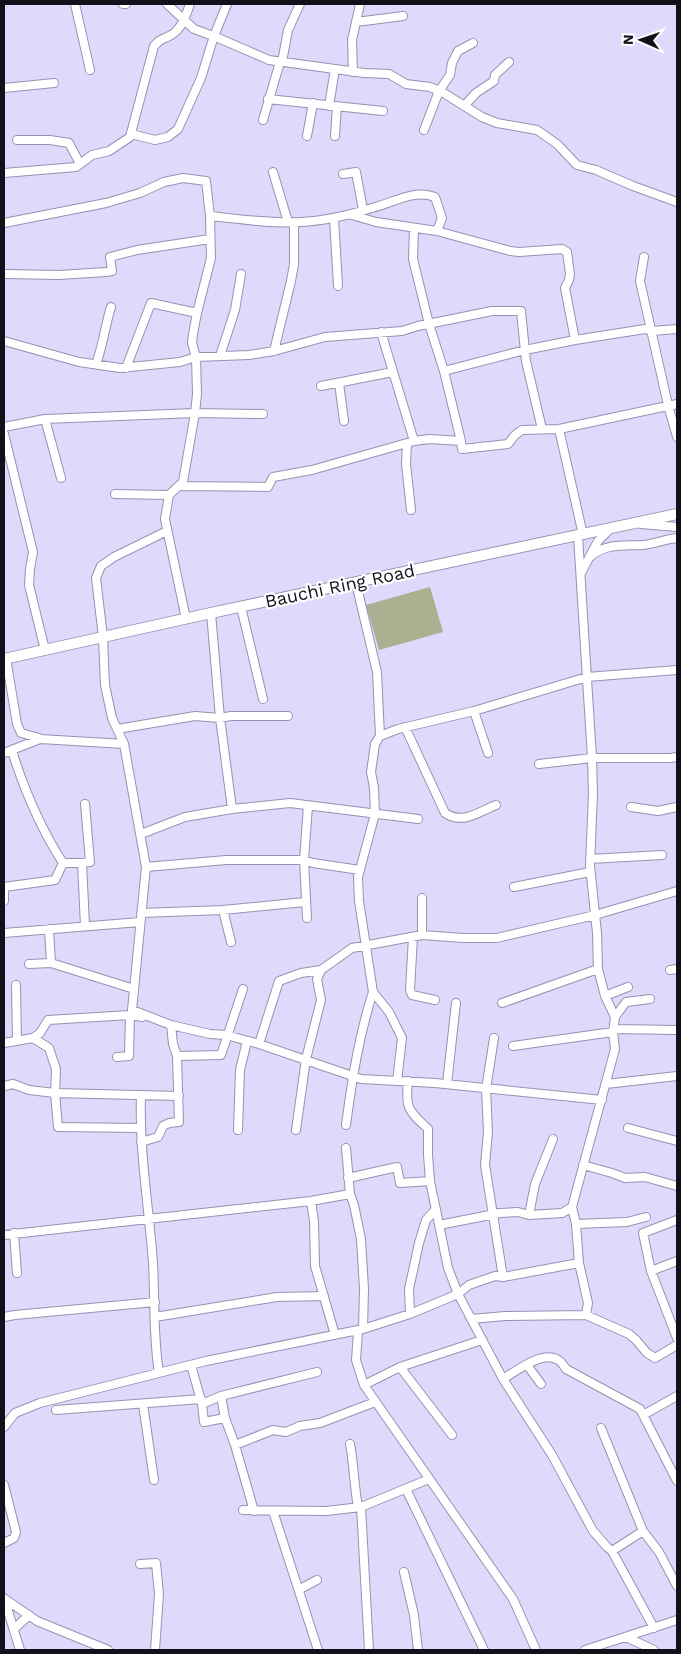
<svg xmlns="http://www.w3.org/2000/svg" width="681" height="1654" font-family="'Work Sans',sans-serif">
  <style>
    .green { fill: #aab090 }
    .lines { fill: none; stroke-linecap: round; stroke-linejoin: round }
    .minor-casing { stroke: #9791b2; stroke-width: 10 }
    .major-casing { stroke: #9791b2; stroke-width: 12 }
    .minor { stroke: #fff; stroke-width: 8 }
    .major { stroke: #fff; stroke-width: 10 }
    .labels { text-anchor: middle; stroke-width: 4.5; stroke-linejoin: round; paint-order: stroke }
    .street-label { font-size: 18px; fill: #13101c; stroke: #fff }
  </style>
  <rect width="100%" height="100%" fill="#dfd9fc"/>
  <path class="green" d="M430 587 443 632 379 650 366 605Z"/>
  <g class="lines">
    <defs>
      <path id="minor" d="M75 4 90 70
        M123 4H126
        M167 4 194 29 216 37 269 60 364 73 389 74 406 84 430 87 442 92 482 117 497 123 537 130 557 144 577 165 596 170 633 186 677 202
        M356 22 403 16
        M282 62 288 30 300 4
        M353 72 352 40 360 4
        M4 88 54 83
        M268 99 383 111
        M329 106 335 69
        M464 106 476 93 494 81 495 75 509 62
        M263 120 280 62
        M424 130 439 91 450 75 452 63 458 51 473 43
        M131 134 155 140 168 137 178 129 201 78 214 36 227 4
        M307 136 313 103
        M335 136 337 106
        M17 140H50L69 143 80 164
        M273 172 288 222
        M4 173 76 167 92 155 109 151 130 137 154 46C161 37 163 40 171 35 182 29 186 15 190 4
        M343 174 356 172 363 210
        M352 215 376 222 437 231 510 251 519 252 562 249 567 252 570 274 569 280 565 288 575 340
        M210 216C240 219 271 224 301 222 326 221 349 215 372 208 393 203 413 189 435 197L442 218 437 231
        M334 218 338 286
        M4 223 106 203 140 193 164 182 183 178 206 181 210 216 211 258 197 313 193 334 192 343 196 357 197 394 195 413 183 482 169 495 165 519 186 619
        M414 228 413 259 429 324 444 371 461 441
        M644 257 640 281 668 405 677 437
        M4 274 59 275 106 272 112 271 110 257 137 250 210 239
        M381 332 414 441
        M4 341 79 362 120 368 180 362 196 357 249 355 274 351 325 337 402 331 418 326 492 311H521L526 361 542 429
        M274 351 291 281 294 264V222
        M220 356 235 310 241 274
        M96 364C103 346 105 326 111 307
        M126 368 151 303 197 313
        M444 371 525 350 575 340 645 329 652 331 677 329
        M339 383 344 421
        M321 386 393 372
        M45 419 61 478
        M4 427 45 419 195 413 263 414
        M559 429 583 535
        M4 434 33 552 30 569 29 585 45 650
        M407 443 406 464 411 510
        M180 486 268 487 273 477 312 470 414 441 430 439 461 441 462 449 508 444 515 435 522 430 559 429 677 404
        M115 494 169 495
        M641 524 677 527
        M167 531 114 557 101 566 96 578 103 637 105 685 112 718 124 744 146 867 132 1010 171 1025 210 1034 226 1035 259 1044 361 1079 435 1083 602 1100
        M578 536 592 758 593 793 590 866 597 933 598 969 605 996 615 1017 613 1032 615 1049 572 1207 576 1224 579 1263
        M590 557C605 543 624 546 643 545 654 544 666 539 677 538
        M581 573 598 541 610 529
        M356 583 377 672 380 736
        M241 607 263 699
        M211 613 220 718 232 809
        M6 658 17 724 21 733 39 738
        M474 711 488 753
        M405 727 445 813C463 825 478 812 496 805
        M117 729 195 716 220 718 231 716H288
        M12 751C24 789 41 829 63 863H82L85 926
        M4 753 40 739 124 744
        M539 764 592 758H670L677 757
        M631 807 658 811 677 807
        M141 834 185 817 232 809 290 803 418 819
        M590 859 662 855
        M82 863 90 862 85 804
        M146 867 226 860H304L313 863 360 870
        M4 887 55 880 63 863
        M514 887 590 872
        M4 889V901
        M223 910 231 942
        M141 913 223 910 305 902
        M307 918 304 860 308 806
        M49 929 51 963 134 989
        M4 933 140 922
        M422 935V898
        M413 937 410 990 412 995 435 1000
        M29 964 51 963
        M670 970 677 969
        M16 985 17 1040
        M605 996 628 987
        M502 1003 598 969
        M615 1017 626 1002 650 999
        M614 1029 677 1030
        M33 1038 49 1048 56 1069 55 1093 179 1096
        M494 1038 486 1089 488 1132 485 1165 503 1277
        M4 1043 33 1038 40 1033 48 1020 130 1015 142 1017
        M259 1044 279 981 301 973 321 970
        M513 1046 613 1032
        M177 1056 221 1055 243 989
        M117 1057 129 1056 130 1015
        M397 1081 402 1038 389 1012 373 992 359 901 358 877 375 814 374 788 371 772 375 744 380 736 398 729 474 711 587 677 677 670
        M408 1081C405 1109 409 1111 428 1129V1155L430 1181 448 1268 458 1294 503 1379 552 1455 593 1531 607 1547 612 1551 654 1628
        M447 1084 456 1003
        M606 1084 677 1076
        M4 1086 13 1084 29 1090 55 1093 58 1127 140 1128
        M141 1095C139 1152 149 1207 153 1263 155 1299 153 1337 159 1373
        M346 1125C352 1080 359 1035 373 992
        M628 1128 677 1141
        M238 1130 240 1070 247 1041
        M296 1130 306 1059 321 1000 317 979 321 970 352 948 422 935 463 938H497L595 915 677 891
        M141 1142 158 1137 163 1126 169 1123 179 1122 177 1056 173 1044 171 1025
        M346 1148 350 1194 354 1205 361 1239 364 1289 363 1329
        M583 1165 612 1173 625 1178 645 1177 677 1186
        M348 1178 397 1167 400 1183 430 1181
        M311 1201 314 1221 315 1266 335 1335
        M529 1215 535 1184 553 1139
        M677 1220 643 1233 651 1271 677 1338
        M576 1224 627 1222 646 1217
        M439 1225 500 1213 518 1212 529 1215 562 1213 572 1207
        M14 1233 17 1273
        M4 1235 311 1201 350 1194
        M651 1271 677 1261
        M410 1314 409 1289 419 1243 426 1220 436 1209
        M4 1317 15 1315 155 1302
        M155 1317 277 1297 324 1296
        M471 1319 505 1316 586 1315 629 1334 636 1340 647 1353 655 1358 677 1345
        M358 1331 356 1360 364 1385 513 1599 536 1650
        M191 1365 202 1404 221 1396 225 1418 235 1445 254 1511
        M527 1365 541 1384
        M400 1367 452 1435
        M503 1379C516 1371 543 1350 558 1360 561 1361 564 1366 566 1369L640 1409 677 1481
        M364 1385 400 1367 482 1340
        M221 1396 317 1372
        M143 1404 154 1480
        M202 1404 204 1422 225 1418
        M56 1410 201 1399
        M643 1415 677 1396
        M4 1427 15 1413 40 1403 206 1361 363 1329 410 1314 458 1294 469 1285 495 1276 503 1277 579 1263 588 1303 586 1315
        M601 1428 643 1531 659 1552 677 1586
        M350 1444C354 1465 354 1486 358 1507
        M235 1445 273 1430 286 1432 300 1426 320 1423 375 1402
        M4 1485 16 1532 14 1538 4 1543
        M406 1489 484 1650
        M361 1507 369 1650
        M243 1510 326 1511 361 1507 429 1479
        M273 1511 318 1650
        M612 1551 643 1531
        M140 1564 156 1563 159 1594 155 1650
        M404 1572 414 1615 418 1650
        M300 1589 317 1580
        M4 1598 20 1650
        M5 1599 37 1621 108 1650
        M14 1629 29 1615
        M626 1637 654 1650
        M585 1650 677 1620"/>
      <path id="major" d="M4 659 211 613 677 514"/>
    </defs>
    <use href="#minor" class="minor-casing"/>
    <use href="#major" class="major-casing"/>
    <use href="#minor" class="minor"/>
    <use href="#major" class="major"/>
  </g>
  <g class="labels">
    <g class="street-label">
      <text transform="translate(340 586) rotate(-12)" y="6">Bauchi Ring Road</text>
    </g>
  </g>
  <rect width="681" height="1654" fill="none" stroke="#13101c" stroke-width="10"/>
  <g transform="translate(641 40) rotate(272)" stroke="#ffffff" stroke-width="4" paint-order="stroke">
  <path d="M0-4L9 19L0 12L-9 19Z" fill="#13101c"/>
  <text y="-8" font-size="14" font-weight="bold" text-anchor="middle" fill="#13101c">N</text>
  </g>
</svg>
